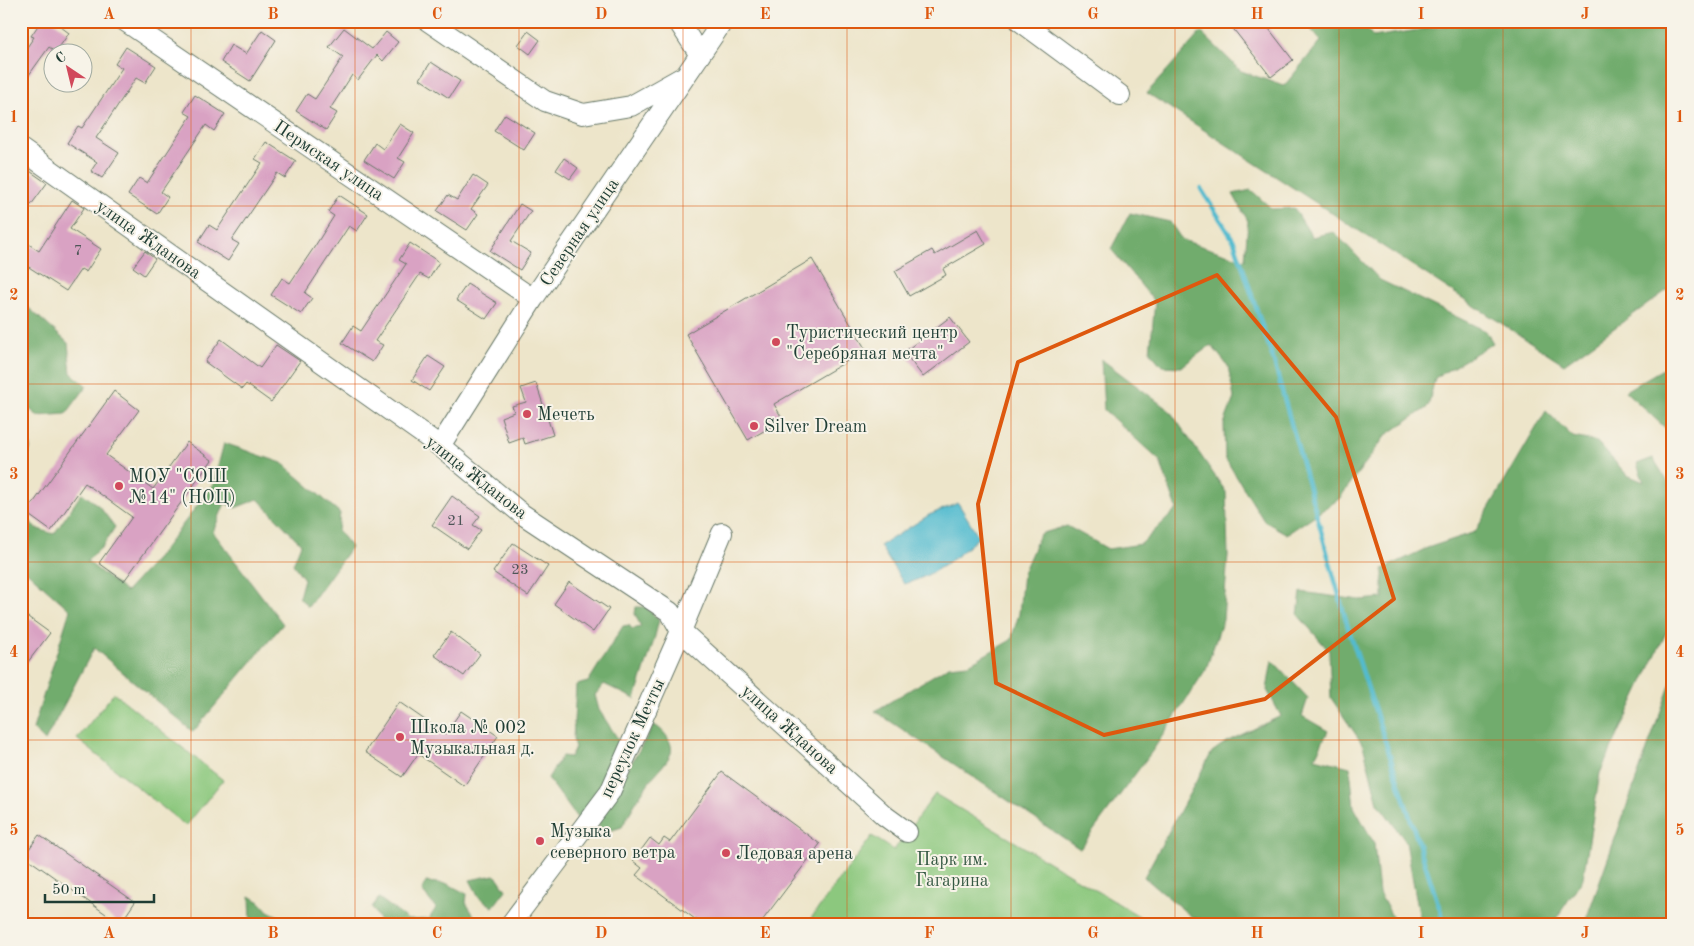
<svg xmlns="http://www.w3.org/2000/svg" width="1694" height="946" font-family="'Old Standard TT',serif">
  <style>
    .green { fill: #8cc87e; stroke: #568259 }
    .forest { fill: #71ac6d; stroke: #487450 }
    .water { fill: #52bbcf; stroke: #387c82 }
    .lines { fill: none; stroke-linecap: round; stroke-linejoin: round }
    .stream { stroke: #52bbcf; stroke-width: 4.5 }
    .building { fill: #d9a2c3 }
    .minor-casing { stroke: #677868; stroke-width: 22 }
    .minor { stroke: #fff; stroke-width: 20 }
    .marked { fill: none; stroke: #de580e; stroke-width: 4; stroke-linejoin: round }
    .grid { fill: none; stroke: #de580e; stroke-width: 1; stroke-opacity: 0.55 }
    .poi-dot { fill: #d1495b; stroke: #f7f3e8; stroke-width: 2 }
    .labels { text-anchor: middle; stroke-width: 4; stroke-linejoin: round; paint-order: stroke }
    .number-label { font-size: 15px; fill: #4e5658 }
    .street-label { font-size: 18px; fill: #1f3d34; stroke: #f7f3e8 }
    .poi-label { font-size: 18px; fill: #1f3d34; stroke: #f7f3e8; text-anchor: start }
    .park-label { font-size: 18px; fill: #355943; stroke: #f7f3e8 }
    .neatline { fill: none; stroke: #de580e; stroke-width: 2 }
    .grid-label { font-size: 16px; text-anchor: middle; font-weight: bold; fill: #de580e }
  </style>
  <rect width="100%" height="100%" fill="#f7f3e8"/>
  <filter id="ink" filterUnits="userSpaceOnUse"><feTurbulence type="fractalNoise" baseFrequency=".02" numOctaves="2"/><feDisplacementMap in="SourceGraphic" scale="10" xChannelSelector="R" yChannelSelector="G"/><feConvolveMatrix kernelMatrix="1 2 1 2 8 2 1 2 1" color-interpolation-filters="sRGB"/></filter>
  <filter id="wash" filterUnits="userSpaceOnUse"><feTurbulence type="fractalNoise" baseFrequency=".0096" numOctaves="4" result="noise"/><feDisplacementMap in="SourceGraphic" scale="20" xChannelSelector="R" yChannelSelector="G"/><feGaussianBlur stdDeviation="1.12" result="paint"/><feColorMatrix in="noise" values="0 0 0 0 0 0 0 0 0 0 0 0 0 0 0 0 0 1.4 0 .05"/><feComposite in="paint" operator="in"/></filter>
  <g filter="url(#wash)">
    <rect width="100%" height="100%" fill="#ede5ca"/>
    <path class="green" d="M114 693 223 780 186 826 77 739Z
      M935 794 1154 925H806L872 836 894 850Z"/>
    <path class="forest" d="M1304 21H1361L1373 37 1451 25 1455 21H1673V286L1564 364 1147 93 1201 32 1241 71 1284 86 1321 41Z
      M1251 190 1272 209 1294 208 1312 237 1334 232 1380 280 1486 331 1493 343 1435 378 1428 407 1386 435 1339 499 1287 534 1264 521 1225 458 1224 424 1234 398 1228 366 1211 345 1181 367 1162 366 1150 352 1155 302 1111 249 1130 213 1170 222 1182 240 1245 260 1248 221 1233 194Z
      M21 301 68 343 71 373 87 386 66 414 38 416 21 402Z
      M1101 359 1170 411 1226 492 1228 555 1223 619 1206 669 1153 750 1080 849 875 711 949 666 969 664 1011 640 1019 614 1023 573 1040 534 1067 526 1108 549 1141 544 1177 509 1160 461 1104 410Z
      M1673 363V435L1625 391Z
      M1546 411 1573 437 1597 442 1627 475 1644 482 1637 464 1653 458 1673 490V618L1600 773 1583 878 1552 925H1421L1406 842 1378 803 1363 745 1331 698 1329 651 1298 615 1301 592 1360 600 1383 598V569L1427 548 1475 532Z
      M21 438 31 445 27 461 21 468Z
      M224 443 282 463 340 513 338 531 351 547 308 607 299 597 304 579 293 564 301 544 258 499 235 508 225 503 213 532 283 624 193 732 94 648 45 741 33 729 70 610 21 566V507L35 528 54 534 82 493 99 506 115 527 103 546 87 561 126 592 158 557 213 485Z
      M636 607H646L659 620 654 640 635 699 604 684 595 695 599 710 620 742C611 765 600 805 577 818L548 778 562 756 570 757 575 748 573 740 576 685 588 682 623 626 629 625 632 629 641 627 635 614Z
      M1272 660 1308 698 1302 716 1328 731 1315 758 1350 767 1354 807 1374 843 1379 893 1397 925H1211V921L1193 918 1144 877 1212 752 1226 742 1281 716 1267 690Z
      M1673 677V925H1584Z
      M654 725C663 729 674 743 671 753 668 761 658 771 652 778 641 793 631 810 622 827L606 832 596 823Z
      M494 875 498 878 506 890 493 907 479 897 470 880Z
      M426 882 448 884 467 894 466 903 479 923 477 925H382L372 907 379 898 408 920 429 919 436 908 422 891Z
      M250 896 260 902 268 911 280 917 283 925H251Z"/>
    <path class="water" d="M958 503 979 537C957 557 934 576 904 584L880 546 929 515Z"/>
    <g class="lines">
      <path class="stream" d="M1201 189 1234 241 1274 362 1347 624 1445 925"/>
    </g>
    <g id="blocks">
      <path class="building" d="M41 21H53L69 33 56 52 49 47 21 86V56L34 37 31 36Z
        M1227 21H1263L1293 60 1271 77Z
        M344 28 372 49 386 32 398 42 383 61 377 55 358 80 352 75 330 109 337 113 326 130 296 111 307 94 315 99 343 57 329 47Z
        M262 30 276 40 250 81 221 62 231 45 246 54Z
        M528 31 540 40 530 54 518 45Z
        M126 47 156 66 145 83 136 78 96 138 119 153 102 178 91 171 97 162 67 143 78 126 82 128 122 68 115 64Z
        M431 62 460 81 449 98 420 79Z
        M195 95 225 114 214 131 206 125 161 192 168 197 157 214 128 195 139 178 147 183 191 116 184 112Z
        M505 114 535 133 524 150 494 131Z
        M400 124 414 133 398 158 405 162 394 179 364 160 375 143 383 149Z
        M266 142 296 161 285 178 277 173 232 240 239 244 228 261 198 242 209 225 217 230 262 163 255 159Z
        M564 158 578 168 570 179 556 170Z
        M21 165 47 183 31 205 21 199V196L27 187 21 183Z
        M473 175 488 185 471 209 478 214 467 230 437 211 448 195 457 200Z
        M339 195 368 214 357 231 349 226 305 293 312 298 301 314 271 295 282 278 290 283 315 246 334 216 328 212Z
        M72 200 84 208 70 229 101 249 86 272 81 269 66 291 21 262V239L39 251Z
        M520 204 531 211 511 241 531 253 520 270 490 251Z
        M978 230 986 244 943 269 946 275 909 296 895 271 932 250 935 255Z
        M410 243 439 262 429 279 420 274 375 341 383 345 372 362 342 343 353 326 361 331 406 264 399 260Z
        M145 251 155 259 144 275 133 267Z
        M812 259 866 350 774 404 783 420 748 440 686 334Z
        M467 284 497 303 486 319 456 300Z
        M950 317 969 342 923 377 904 352Z
        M221 339 260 368 276 345 300 361 271 402 246 384 242 389 205 362Z
        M428 356 445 367 429 391 412 380Z
        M536 383 553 435 525 444 523 438 509 443 501 417 514 412 512 406 526 402 521 388Z
        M114 391 139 410 106 455 153 489 187 442 212 460 124 581 99 563 132 517 85 483 51 531 26 513Z
        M452 496 480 516 473 525 481 530 467 549 432 525Z
        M513 543 548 566 528 596 493 572Z
        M569 582 609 609 593 632 554 604Z
        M21 612 50 633 21 671Z
        M451 632 480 654 464 676 434 655Z
        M399 702 445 734 461 711 498 736 464 786 418 754 402 777 365 752Z
        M722 772 820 844 759 925H703L636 875 642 868 633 861 650 838 659 845 664 838 670 842Z
        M39 835 135 902 120 924 24 856Z"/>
    </g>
  </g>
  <g filter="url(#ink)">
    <use href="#blocks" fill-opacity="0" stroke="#677868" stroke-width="1"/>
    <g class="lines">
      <defs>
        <path id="minor" d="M125 21 533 299
          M428 21 545 101 583 114 631 106 681 78
          M678 21 700 55
          M1020 21 1120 95
          M21 149 440 446 522 514 670 612 681 631 885 816 907 832
          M440 446 533 299 723 21
          M510 925 610 792 681 631 722 533"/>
      </defs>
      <use href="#minor" class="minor-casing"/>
      <use href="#minor" class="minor"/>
    </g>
  </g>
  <path class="marked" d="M1217 275 1336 417 1394 599 1265 699 1104 735 996 683 978 504 1018 362Z"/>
  <path class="grid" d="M191 21V925M355 21V925M519 21V925M683 21V925M847 21V925M1011 21V925M1175 21V925M1339 21V925M1503 21V925M21 206H1673M21 384H1673M21 562H1673M21 740H1673"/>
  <g class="poi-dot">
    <circle cx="776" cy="342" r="5"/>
    <circle cx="527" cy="414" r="5"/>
    <circle cx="754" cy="426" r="5"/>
    <circle cx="119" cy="486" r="5"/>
    <circle cx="400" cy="737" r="5"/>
    <circle cx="540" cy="841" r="5"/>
    <circle cx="726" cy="853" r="5"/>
  </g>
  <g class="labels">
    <g class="number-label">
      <text x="78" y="255">7</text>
      <text x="456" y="525">21</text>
      <text x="520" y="574">23</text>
    </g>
    <g class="street-label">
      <text transform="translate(329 160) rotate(34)" y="6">Пермская улица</text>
      <text transform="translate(579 232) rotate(-56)" y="6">Северная улица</text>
      <text transform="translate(149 239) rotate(35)" y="6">улица Жданова</text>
      <text transform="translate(477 477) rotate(38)" y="6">улица Жданова</text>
      <text transform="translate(790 729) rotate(42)" y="6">улица Жданова</text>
      <text transform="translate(632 738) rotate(-65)" y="6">переулок Мечты</text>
    </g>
    <g class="poi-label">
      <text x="786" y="338">Туристический центр<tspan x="786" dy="21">"Серебряная мечта"</tspan></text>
      <text x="537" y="420">Мечеть</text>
      <text x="764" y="432">Silver Dream</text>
      <text x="129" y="482">МОУ "СОШ<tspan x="129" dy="21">№14" (НОЦ)</tspan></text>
      <text x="410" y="733">Школа № 002<tspan x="410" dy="21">Музыкальная д.</tspan></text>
      <text x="550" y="837">Музыка<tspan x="550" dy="21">северного ветра</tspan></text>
      <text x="736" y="859">Ледовая арена</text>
    </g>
    <g class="park-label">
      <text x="952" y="865">Парк им.<tspan x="952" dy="21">Гагарина</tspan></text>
    </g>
  </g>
  <rect width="1694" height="946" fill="none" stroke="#f7f3e8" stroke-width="55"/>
  <g transform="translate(68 68) rotate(325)"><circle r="24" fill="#f7f3e8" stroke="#a1aaa0"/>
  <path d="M0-4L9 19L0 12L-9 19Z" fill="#d1495b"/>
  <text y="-8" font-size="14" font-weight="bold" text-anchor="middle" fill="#1f3d34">С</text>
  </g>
  <path d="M45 894v8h109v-8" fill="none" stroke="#1f3d34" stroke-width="2.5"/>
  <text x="52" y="894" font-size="15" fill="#1f3d34" stroke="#f7f3e8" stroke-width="4" paint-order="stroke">50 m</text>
  <rect x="28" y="28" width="1638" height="890" class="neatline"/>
  <g class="grid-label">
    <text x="109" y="19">A</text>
    <text x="273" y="19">B</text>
    <text x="437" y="19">C</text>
    <text x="601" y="19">D</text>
    <text x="765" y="19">E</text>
    <text x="929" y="19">F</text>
    <text x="1093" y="19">G</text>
    <text x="1257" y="19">H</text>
    <text x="1421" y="19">I</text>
    <text x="1585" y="19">J</text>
    <text x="14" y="122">1</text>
    <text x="1680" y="122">1</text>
    <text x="14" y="300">2</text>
    <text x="1680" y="300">2</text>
    <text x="14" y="479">3</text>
    <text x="1680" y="479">3</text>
    <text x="14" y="657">4</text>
    <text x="1680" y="657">4</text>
    <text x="14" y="835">5</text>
    <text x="1680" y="835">5</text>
    <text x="109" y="938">A</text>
    <text x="273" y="938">B</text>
    <text x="437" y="938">C</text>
    <text x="601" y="938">D</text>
    <text x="765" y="938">E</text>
    <text x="929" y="938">F</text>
    <text x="1093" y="938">G</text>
    <text x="1257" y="938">H</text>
    <text x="1421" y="938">I</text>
    <text x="1585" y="938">J</text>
  </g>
</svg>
